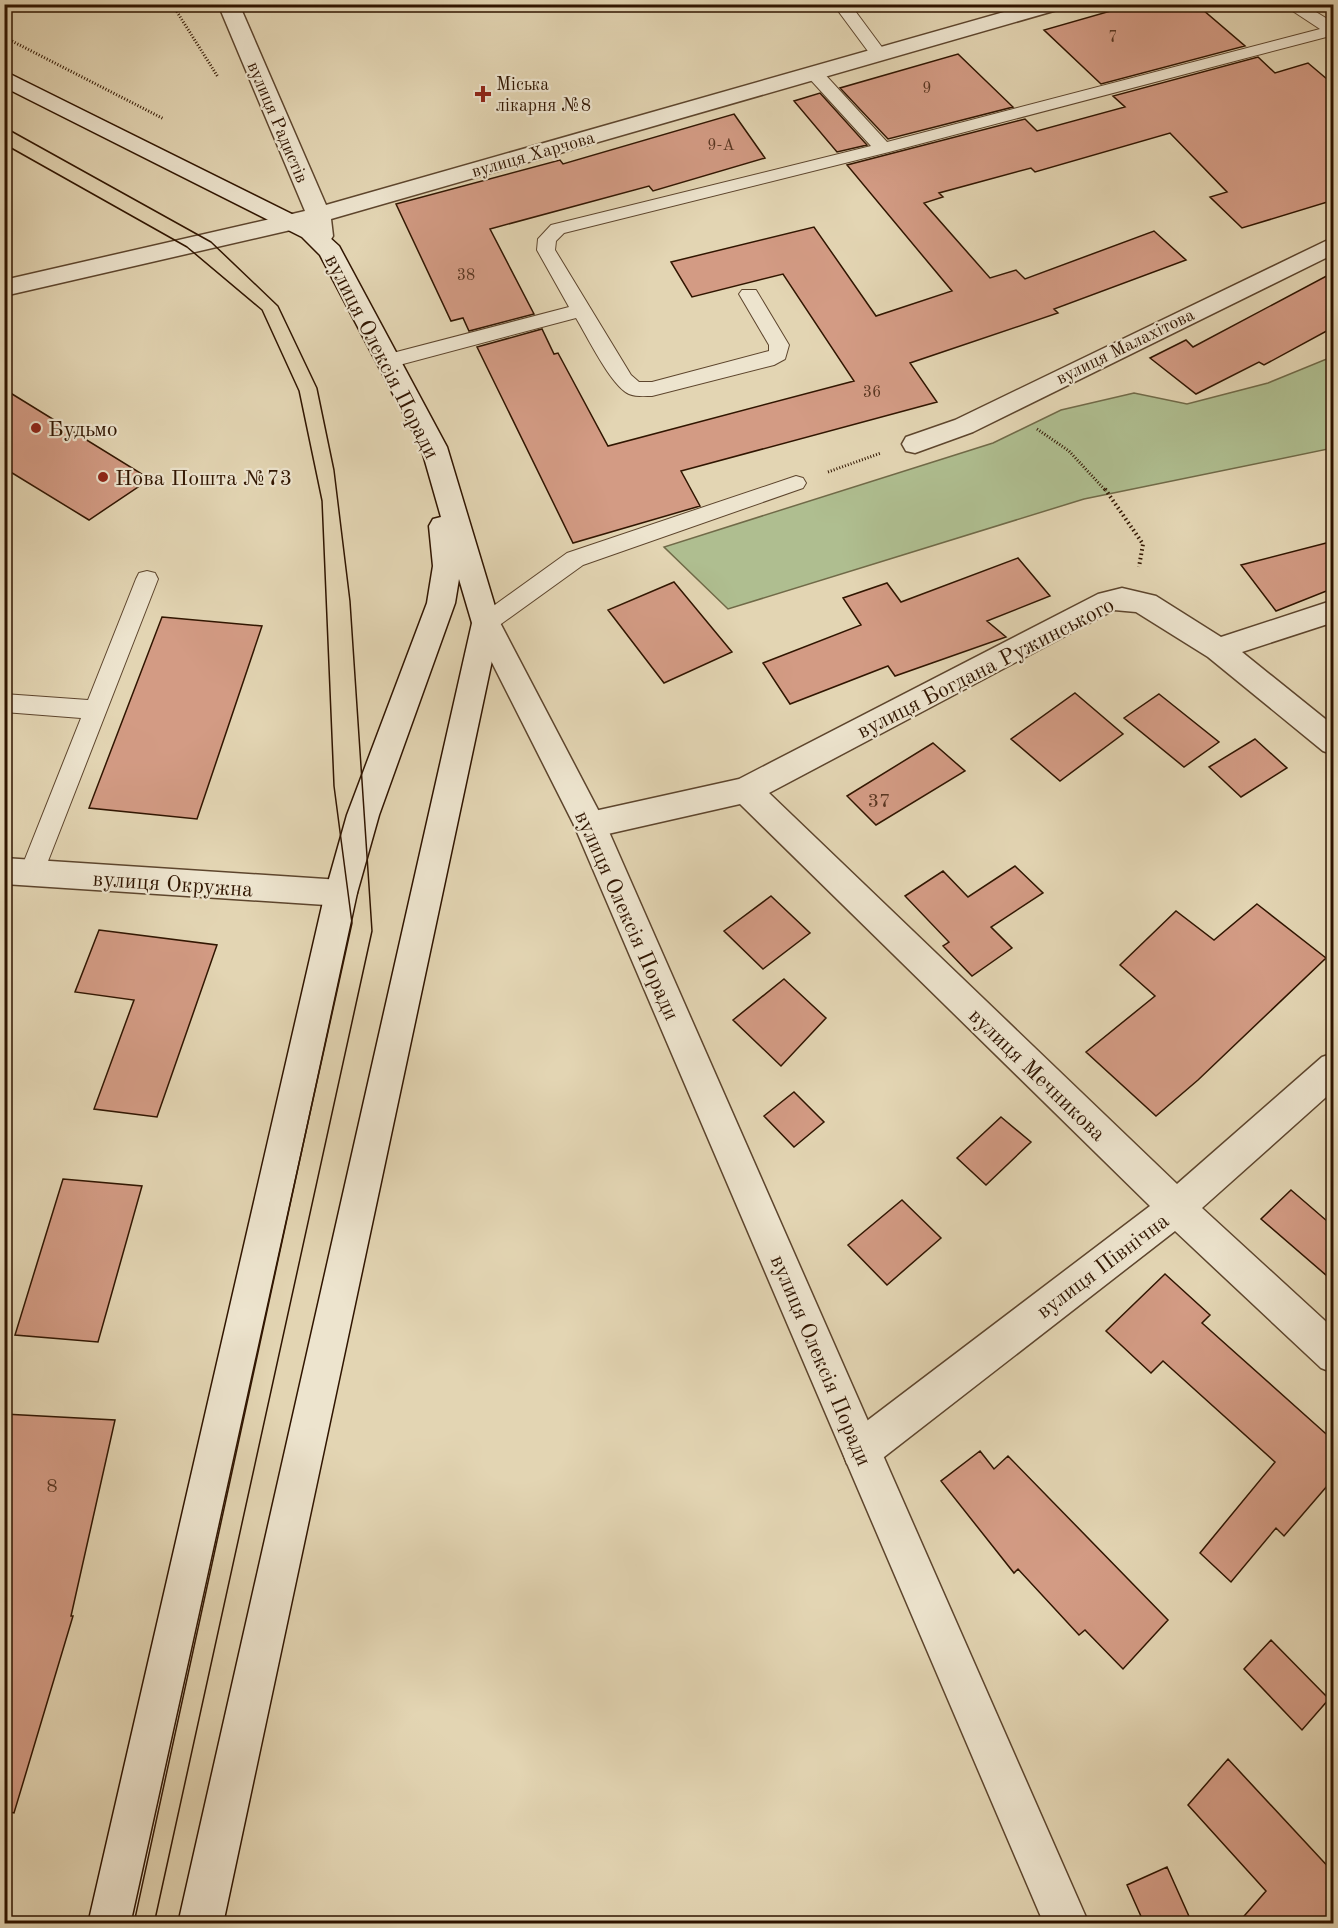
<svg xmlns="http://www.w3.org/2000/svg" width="1338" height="1928" font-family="'Old Standard TT',serif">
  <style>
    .green { fill: #afbe90; stroke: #706a48; stroke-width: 1.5 }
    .building { fill: #d39b84; stroke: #301500; stroke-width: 1.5 }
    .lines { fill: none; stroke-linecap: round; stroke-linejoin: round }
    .service-casing { stroke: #5d452d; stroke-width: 2 }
    .minor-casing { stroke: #5d452d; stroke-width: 3 }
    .tertiary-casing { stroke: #5d452d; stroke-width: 3 }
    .secondary-casing { stroke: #301500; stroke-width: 3 }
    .path-far1 { stroke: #301500; stroke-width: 3; stroke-dasharray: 1 2; stroke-linecap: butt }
    .path { stroke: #301500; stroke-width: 4; stroke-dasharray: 1.5 3; stroke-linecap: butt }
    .service { fill: #ede4ce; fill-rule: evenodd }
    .minor { fill: #ede4ce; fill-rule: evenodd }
    .tertiary { fill: #ede4ce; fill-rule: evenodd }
    .secondary { fill: #ede4ce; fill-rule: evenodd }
    .tram { stroke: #301500; stroke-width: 1.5 }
    .poi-dot { fill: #8f2418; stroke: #ede4ce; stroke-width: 2 }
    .labels { text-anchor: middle; stroke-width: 4.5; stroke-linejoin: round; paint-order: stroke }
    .far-number-label { font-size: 16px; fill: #593621 }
    .far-poi-label { font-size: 18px; fill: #301500; stroke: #ede4ce; text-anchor: start }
    .far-street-label { font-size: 18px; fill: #301500; stroke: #ede4ce }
    .number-label { font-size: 20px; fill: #593621 }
    .street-label { font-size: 22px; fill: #301500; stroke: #ede4ce }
    .poi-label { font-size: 22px; fill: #301500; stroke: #ede4ce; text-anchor: start }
  </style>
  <rect width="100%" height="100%" fill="#e3d5b3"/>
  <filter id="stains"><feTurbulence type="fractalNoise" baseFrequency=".00333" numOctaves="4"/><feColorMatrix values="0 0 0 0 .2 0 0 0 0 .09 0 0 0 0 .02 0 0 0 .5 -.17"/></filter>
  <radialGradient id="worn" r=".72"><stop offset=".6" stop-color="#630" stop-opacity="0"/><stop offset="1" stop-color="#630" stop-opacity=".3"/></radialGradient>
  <path class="green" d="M1329 358 1334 359 1333 448 1084 499 728 609 664 547 993 443 1061 410 1134 393 1187 404 1268 383Z"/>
  <path class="building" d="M1135 4H1196L1245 46 1101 84 1044 30Z
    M958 54 1013 107 888 139 840 88Z
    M1258 57 1275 73 1308 63 1334 85V200L1242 228 1210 197 1227 192 1170 133 1035 172 1031 168 939 193 943 197 924 203 990 278 1016 270 1025 279 1154 231 1186 260 1054 309 1058 313 910 363 937 402 681 471 700 506 573 543 477 347 542 329 554 354 558 353 608 446 854 381 783 274 692 297 671 262 814 227 876 316 952 291 847 165 1025 119 1037 131 1125 107 1113 96Z
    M820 93 867 145 837 152 794 101Z
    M734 114 765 158 653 191 649 186 490 229 534 314 469 331 463 318 451 321 396 204 560 160 563 164Z
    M1334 272V327L1264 365 1259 362 1196 394 1150 358 1186 340 1193 347Z
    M4 389 150 479 89 520 4 468Z
    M1334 541V588L1276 611 1241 565Z
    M1018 558 1050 596 987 621 1006 637 895 676 888 666 790 704 763 663 861 625 843 598 887 583 901 602Z
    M674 582 732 652 664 683 608 610Z
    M162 617 262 626 197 819 89 808Z
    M1075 693 1123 734 1060 781 1011 739Z
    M1159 694 1219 742 1184 767 1124 718Z
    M1255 739 1287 768 1241 797 1209 767Z
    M933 743 965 771 876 825 847 796Z
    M1015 866 1043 893 991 927 1012 948 972 976 943 946 949 942 905 896 943 871 968 897Z
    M771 896 810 933 763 969 724 931Z
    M1257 904 1326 958 1198 1080 1156 1116 1086 1052 1155 996 1120 965 1176 911 1214 940Z
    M99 930 217 945 157 1117 94 1109 134 1000 75 992Z
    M784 979 826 1018 781 1066 733 1020Z
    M794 1092 824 1122 794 1147 764 1116Z
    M1001 1117 1031 1142 986 1185 957 1158Z
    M63 1179 142 1186 98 1342 15 1335Z
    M1291 1190 1334 1227V1282L1261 1219Z
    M902 1200 941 1238 887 1285 848 1245Z
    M1165 1274 1210 1315 1202 1323 1334 1441V1478L1284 1536 1276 1528 1231 1582 1200 1553 1275 1462 1163 1361 1151 1373 1106 1331Z
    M4 1414 115 1420 71 1616H73L14 1813 4 1811Z
    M980 1451 994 1469 1008 1456 1168 1620 1123 1669 1085 1630 1079 1635 1018 1569 1014 1573 941 1481Z
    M1271 1640 1329 1699 1302 1730 1244 1669Z
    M1228 1759 1334 1873V1923H1238L1266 1891 1188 1805Z
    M1167 1867 1192 1923H1144L1127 1885Z"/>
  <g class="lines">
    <defs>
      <path id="service" d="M833 4H850L887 54 885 58H873Z
        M1282 4H1303L1334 23V35L889 152 564 233 556 241 555 250 631 375 639 382H652L769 351V345L739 294 742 290H756L789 345 785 359 774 365 652 396C645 396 636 397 629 394 611 386 587 336 576 318L388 368 381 366 378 361 381 356 569 307 537 250 538 239 551 225 871 146 808 77 805 73 808 69H820L887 142 1320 29Z
        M796 476 803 478 806 483 803 488 583 565 494 629 486 631 478 629 475 623 478 617 567 553Z
        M147 571 155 573 158 579 43 874 40 881 31 884 22 881 19 874 81 718 4 712V694L88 700 136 579 139 573Z"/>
      <path id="minor" d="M218 4H239L326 205 1032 4H1067L1064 8 331 219 333 236 330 241 321 244 312 241 308 226 4 296V280L305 211Z
        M1334 237V254L973 432 915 453 906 451 902 444 906 437 955 420Z
        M1122 588 1156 596 1221 637 1334 600V622L1242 652 1334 726V755L1323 751 1208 657 1136 612 1114 610 769 793 1177 1184 1322 1057 1334 1053V1090L1202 1208 1334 1329V1373L1321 1368 1175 1231 875 1464 861 1469 847 1464 842 1450 847 1436 1150 1206 740 804 590 838 579 834 574 825 579 816 590 812 739 779 1098 594Z
        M4 858 341 880 352 884 357 893 352 902 341 906 4 884Z"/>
      <path id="tertiary" d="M486 612 496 615 606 825 1089 1924H1044L574 825 472 623 476 615Z"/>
      <path id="secondary" d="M4 71 318 227 339 246 447 447 500 623 223 1924H178L472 623 459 579 455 603 379 815 357 893 133 1924H88L325 893 347 815 427 603 433 566 429 526 433 519 441 517 421 447 320 255 302 237 4 87Z"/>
    </defs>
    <use href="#service" class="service-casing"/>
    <use href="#minor" class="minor-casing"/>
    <use href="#tertiary" class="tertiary-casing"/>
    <use href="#secondary" class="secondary-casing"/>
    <path class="path-far1" d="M172 4 218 77
      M4 37 164 119
      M1037 429 1069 451 1106 491
      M828 472 881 453"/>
    <path class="path" d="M1105 489 1143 544 1139 567"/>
    <use href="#service" class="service"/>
    <use href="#minor" class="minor"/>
    <use href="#tertiary" class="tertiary"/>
    <use href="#secondary" class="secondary"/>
    <path class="tram" d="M4 127 211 242 278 306 317 388 334 470 350 601 372 931 154 1924
      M4 144 187 247 262 310 299 391 322 501 334 786 352 923 131 1924"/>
  </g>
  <g class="poi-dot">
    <path d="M480 85h6v6h6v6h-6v6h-6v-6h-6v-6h6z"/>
    <circle cx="36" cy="428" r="6"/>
    <circle cx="103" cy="477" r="6"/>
  </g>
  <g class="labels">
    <g class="far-number-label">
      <text x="1113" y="42">7</text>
      <text x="927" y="93">9</text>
      <text x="721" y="150">9-А</text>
      <text x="466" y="280">38</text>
      <text x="872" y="397">36</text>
    </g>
    <g class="far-poi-label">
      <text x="496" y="90">Міська<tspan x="496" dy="21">лікарня №8</tspan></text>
    </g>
    <g class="far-street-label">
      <text transform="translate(278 122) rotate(67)" y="6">вулиця Радистів</text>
      <text transform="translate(533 154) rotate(-16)" y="6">вулиця Харчова</text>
      <text transform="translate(1125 346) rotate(-26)" y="6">вулиця Малахітова</text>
    </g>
    <g class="number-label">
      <text x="879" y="807">37</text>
      <text x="52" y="1492">8</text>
    </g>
    <g class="street-label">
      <text transform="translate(383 356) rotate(63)" y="8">вулиця Олексія Поради</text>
      <text transform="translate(985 667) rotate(-27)" y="8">вулиця Богдана Ружинського</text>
      <text transform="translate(173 883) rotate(4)" y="8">вулиця Окружна</text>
      <text transform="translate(628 915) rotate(66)" y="8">вулиця Олексія Поради</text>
      <text transform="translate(1038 1074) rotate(44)" y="8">вулиця Мечникова</text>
      <text transform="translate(1102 1265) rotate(-37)" y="8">вулиця Північна</text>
      <text transform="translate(822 1360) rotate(67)" y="8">вулиця Олексія Поради</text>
    </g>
    <g class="poi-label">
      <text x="48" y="436">Будьмо</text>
      <text x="115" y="485">Нова Пошта №73</text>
    </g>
  </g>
  <rect width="1338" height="1928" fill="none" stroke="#e3d5b3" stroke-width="24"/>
  <rect x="6" y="6" width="1326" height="1916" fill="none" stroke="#301500" stroke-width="3"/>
  <rect x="12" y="12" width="1314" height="1904" fill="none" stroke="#301500" stroke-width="1.5"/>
  <rect width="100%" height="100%" filter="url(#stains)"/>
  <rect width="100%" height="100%" fill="url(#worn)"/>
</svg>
